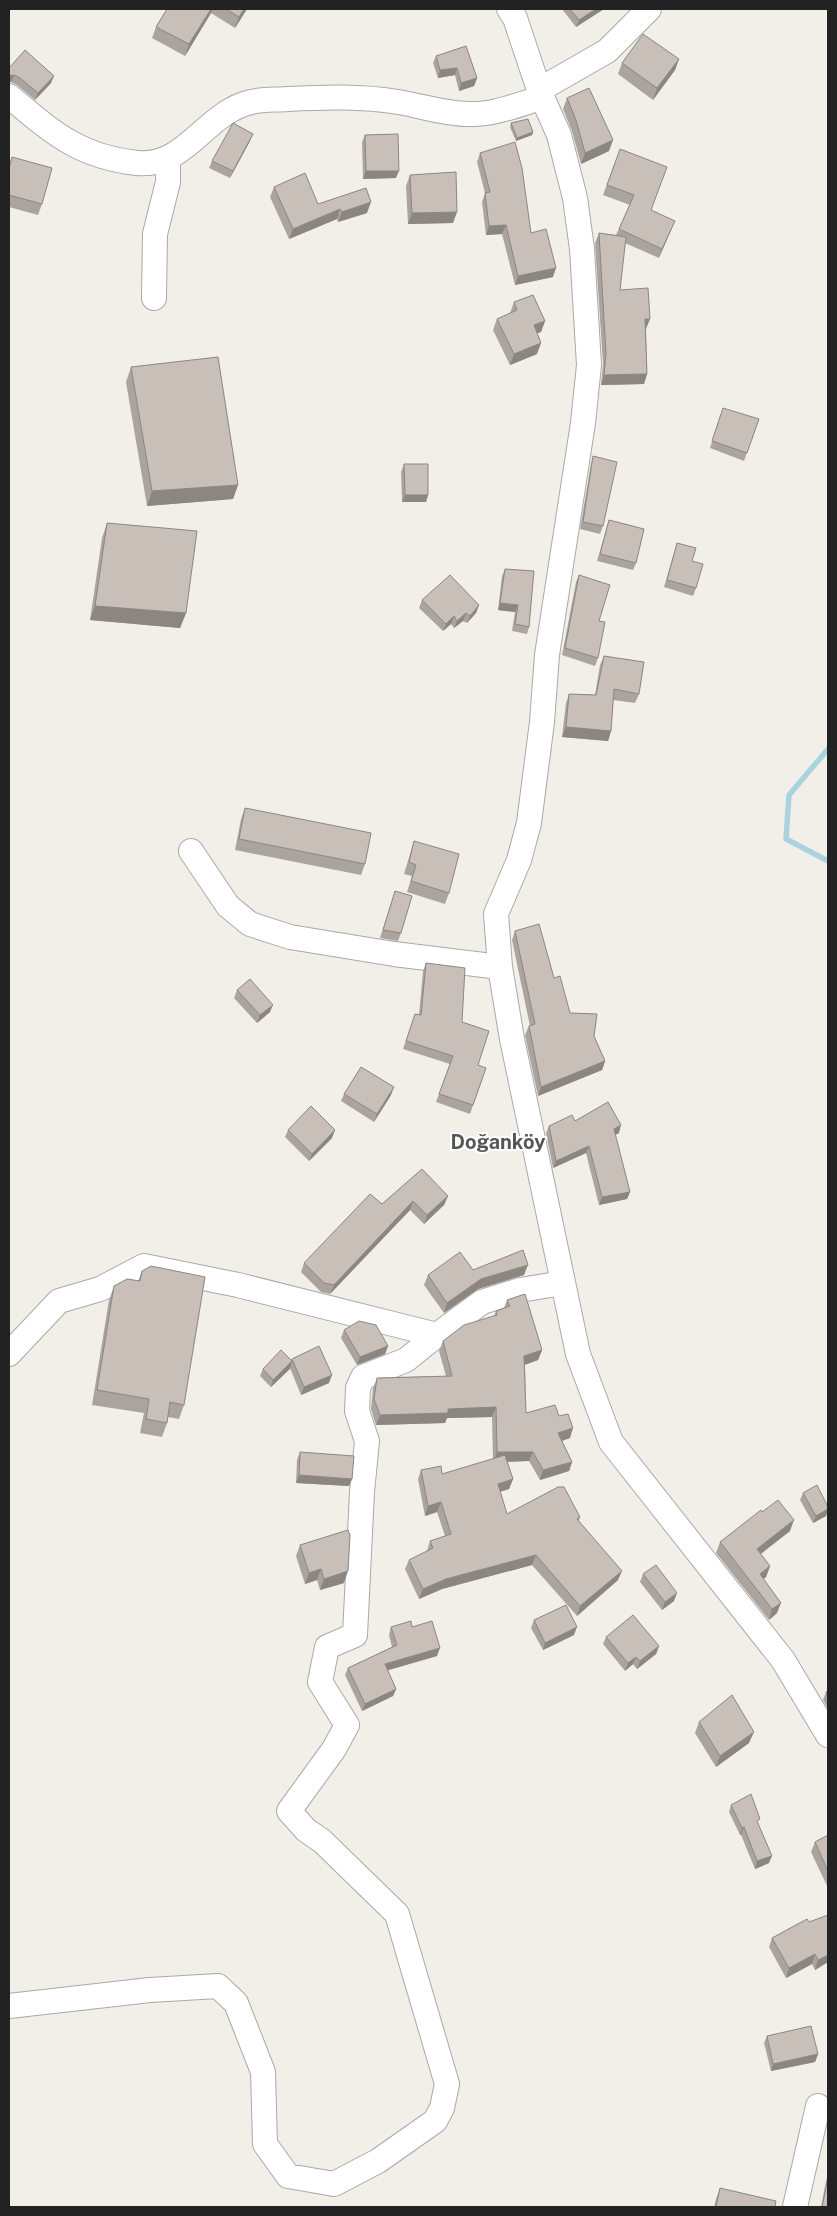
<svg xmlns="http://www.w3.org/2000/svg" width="837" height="2216" font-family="'Public Sans',sans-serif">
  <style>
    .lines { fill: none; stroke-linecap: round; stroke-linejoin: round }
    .stream { stroke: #aad3df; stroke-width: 5.5 }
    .minor-casing { stroke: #a9a9a9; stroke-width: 26 }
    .minor { stroke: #fff; stroke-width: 24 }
    .wall { fill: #aba49e }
    .shaded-wall { fill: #8b8681 }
    .building { fill: #c7bfb8; stroke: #8b8681 }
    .labels { text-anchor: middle; stroke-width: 4; stroke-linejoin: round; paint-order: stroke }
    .quarter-label { font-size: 20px; font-weight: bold; fill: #555; stroke: #fff }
  </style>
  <rect width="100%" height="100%" fill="#f2efe9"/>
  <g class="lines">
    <path class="stream" d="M828 749 789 795 786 839 828 861"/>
    <defs>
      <path id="minor" d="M509 9 515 18 539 90 559 135 575 198 582 249 589 365 583 423 547 655 542 722 529 823 519 860 496 914 500 967 512 1039 578 1354 611 1442 783 1660 828 1735
        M539 90 607 51 649 9
        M9 96C52 132 79 157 137 163 186 168 206 112 251 102 263 99 276 100 288 99 325 97 361 96 398 102 422 106 445 114 469 114 494 115 519 104 542 98
        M154 298 155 234 168 182V158
        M191 851 228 906 250 924 290 937 394 954 500 967
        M9 1354 59 1301 100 1289 144 1266 238 1285 437 1335 482 1302 520 1290 563 1283
        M9 2006 150 1990 218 1986 236 2003 263 2072 265 2144 288 2176 334 2184 378 2161 435 2121 442 2108 447 2084 397 1914 322 1841 306 1830 289 1811 334 1749 347 1725 320 1682 327 1647 355 1635 362 1492 367 1441 357 1411 358 1388 363 1377 406 1360 437 1335
        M795 2207 818 2106"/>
    </defs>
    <use href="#minor" class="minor-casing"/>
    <use href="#minor" class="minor"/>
  </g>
  <path class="wall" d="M167 9H247L235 28 211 13 185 56 152 38 156 27Z
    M562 9H604L576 27Z
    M436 56 477 78 474 86 459 91 455 75 438 78 433 63Z
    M679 59 675 70 653 100 618 74 622 63Z
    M9 68 51 83 35 100 17 85 11 82Z
    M567 98 609 151 581 164 572 131 563 109Z
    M511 123 533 132 532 135 516 141 510 127Z
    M365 135 396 178 363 179 362 142Z
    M250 141 230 178 209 168 212 161Z
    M620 149 651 210 671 230 659 258 625 243 620 290 646 329 647 374 644 384 601 385 603 364 595 243 599 233 616 235 630 205 603 195Z
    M480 153 531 233 553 277 515 285 502 234 486 235 482 202 485 193 477 162Z
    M12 157 42 204 38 215 9 207V166Z
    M410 175 453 223 408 224 406 186Z
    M274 187 318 204 367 213 338 222 337 219 289 239 270 197Z
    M514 302 545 321 541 332 537 333V354L510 365 493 330 497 319 510 313Z
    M131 367 238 485 233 499 147 506 126 382Z
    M720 416 759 419 744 461 710 448Z
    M593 456 603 526 600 534 580 529 591 464Z
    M404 464 428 495 426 502H402L401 472Z
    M609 520 636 563 633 570 597 561Z
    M107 523 186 613 180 628 90 620 102 538Z
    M677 543 692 561 696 588 693 596 664 587Z
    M505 569 529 627 527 634 512 631 515 612 498 610 502 576Z
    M579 575 599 621 598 658 595 666 562 655 576 582Z
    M422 600 479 605 476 613 467 623 463 621 454 628 451 624 443 631 419 608Z
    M604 656 639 694 635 703 613 700 611 731 608 741 562 737 566 703 569 694 595 695 600 665Z
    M245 808 365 864 361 875 235 850 241 819Z
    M414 841 449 893 445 904 407 892 412 876 404 874Z
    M395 891 401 933 398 941 380 938Z
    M515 931 554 978 570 1013 594 1036 605 1061 602 1070 538 1096 525 1035 529 1026H530L512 940Z
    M426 963 462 1022 478 1065 486 1068 470 1114 436 1102 450 1064 403 1049 415 1014 419 1015 423 971Z
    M237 990 270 1012 257 1023 234 998Z
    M344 1094 391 1095 374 1122 341 1101Z
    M575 1121 619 1133 615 1135 630 1192 627 1199 599 1205 586 1153 553 1168 546 1133 549 1126Z
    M288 1130 332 1138 309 1161 285 1137Z
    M448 1196 444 1205 424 1224 410 1210 330 1294 321 1292 301 1272 304 1263 382 1204Z
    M142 1271 184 1405 179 1419 168 1417 167 1423 162 1437 140 1433 144 1413 92 1405 109 1300 114 1286 138 1281Z
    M428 1275H524L478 1289 444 1313 424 1285Z
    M507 1300 542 1350 538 1360 525 1365 526 1413 559 1416 570 1438 562 1441 572 1462 569 1471 540 1480 529 1461 507 1462 513 1479 509 1489 500 1492 507 1514 580 1517 579 1521 618 1580 577 1616 532 1565 442 1589 419 1599 405 1569 409 1560 427 1551 430 1541 445 1536 437 1512 425 1516 418 1479 421 1470 442 1474 493 1459 492 1417 447 1418 445 1423 376 1425 371 1409 373 1388 377 1378 446 1376 439 1351 443 1341 494 1316 496 1311 504 1308Z
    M344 1330 388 1346 385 1354 357 1365 341 1338Z
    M292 1359 329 1383 301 1395 290 1368 271 1387 260 1376 263 1369 291 1360Z
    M300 1452 352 1479 349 1486 296 1483 297 1460Z
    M803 1493 828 1507V1511L826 1516 813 1523 800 1500Z
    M762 1512 790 1531 760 1554 770 1566 766 1577 763 1579 777 1613 769 1620 716 1553 720 1542Z
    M300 1545 344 1583 320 1590 317 1580 305 1584 296 1556Z
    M643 1574 674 1601 662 1610 640 1582Z
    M534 1620 574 1635 543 1650 531 1628Z
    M391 1627H412L437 1656 387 1670 396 1689 393 1696 362 1711 345 1675 348 1668 392 1647 389 1635Z
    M606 1637 659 1646 656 1654 637 1669 633 1664 625 1671 603 1644Z
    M828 1691V1709L823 1700 826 1692Z
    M699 1722 749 1743 716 1767 695 1733Z
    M731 1805 758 1823 769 1863 755 1869 741 1835H740L729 1812Z
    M828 1835V1888L811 1852 815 1842Z
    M807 1919 828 1962 815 1970 812 1964 786 1978 769 1947 772 1938Z
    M767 2036 818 2054 815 2062 771 2071 764 2043Z
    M828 2176V2207H821L826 2181Z
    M720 2188 775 2207H714L716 2199Z"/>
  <path class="shaded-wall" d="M211 9H213L211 13 185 56 189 44Z
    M244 9H247L235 28 239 17Z
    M596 9H604L576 27 579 20Z
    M679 59 675 70 653 100 657 88Z
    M457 68 455 75 438 78 440 70Z
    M14 75 11 82 9 83V76Z
    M54 76 51 83 35 100 38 93Z
    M477 78 474 86 459 91 461 83Z
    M533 132 532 135 516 141 517 138Z
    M253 134 250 141 230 178 233 171Z
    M613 140 609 151 581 164 585 153Z
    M366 171H399L396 178 363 179Z
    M371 202 367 213 338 222 342 212Z
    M340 209 337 219 289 239 293 229Z
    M457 212 453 223 408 224 412 213Z
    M675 221 671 230 659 258 662 249Z
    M506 225 502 234 486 235 489 226Z
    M556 268 553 277 515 285 518 276Z
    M645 319H650L646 329 642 330Z
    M545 321 541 332 530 336 534 325Z
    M541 343 537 354 510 365 514 354Z
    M647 374 644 384 601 385 604 375Z
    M238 485 233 499 147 506 152 491Z
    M405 495H428L426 502H402Z
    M500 603 518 605 515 612 498 610Z
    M479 605 476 613 467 623 470 616Z
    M95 606 186 613 180 628 90 620Z
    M466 613 463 621 454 628 457 621Z
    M454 616 451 624 443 631 446 624Z
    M566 727 611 731 608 741 562 737Z
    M273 1005 270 1012 257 1023 260 1015Z
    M605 1061 602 1070 538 1096 541 1087Z
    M394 1087 391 1095 374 1122 377 1114Z
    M621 1125 619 1133 611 1137 614 1129Z
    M335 1130 332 1138 309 1161 312 1154Z
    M589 1146 586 1153 553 1168 556 1161Z
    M630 1192 627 1199 599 1205 602 1197Z
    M448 1196 444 1205 424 1224 427 1215Z
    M413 1201 410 1210 330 1294 334 1285Z
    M528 1265 524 1275 478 1289 444 1313 447 1303 481 1279Z
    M388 1346 385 1354 357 1365 360 1357Z
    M542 1350 538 1360 521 1366 524 1356Z
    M292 1361 290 1369 271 1387 273 1380Z
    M332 1375 329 1383 301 1395 304 1387Z
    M496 1407 492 1417 447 1418 445 1423 376 1425 380 1415 448 1409Z
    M573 1428 570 1438 555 1443 558 1433Z
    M497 1452H533L529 1461 493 1462Z
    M572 1462 569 1471 540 1480 543 1470Z
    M299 1475 352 1479 349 1486 296 1483Z
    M513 1479 509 1489 494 1493 498 1484Z
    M441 1502 437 1512 425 1516 428 1506Z
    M828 1509 826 1516 813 1523 816 1516Z
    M794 1520 790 1531 753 1560 757 1549Z
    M536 1555 532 1565 442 1589 419 1599 423 1589 446 1579Z
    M770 1566 766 1577 756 1585 760 1574Z
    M321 1569 317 1580 305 1584 309 1573Z
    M348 1571 344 1583 320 1590 324 1579Z
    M622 1571 618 1580 577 1616 580 1606Z
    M677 1593 674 1601 662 1610 665 1602Z
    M781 1603 777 1613 769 1620 772 1609Z
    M577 1627 574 1635 543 1650 545 1643Z
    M659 1646 656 1654 637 1669 640 1661Z
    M440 1648 437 1656 382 1672 385 1664Z
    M636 1657 633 1664 625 1671 628 1663Z
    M396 1689 393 1696 362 1711 365 1704Z
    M754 1732 749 1743 716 1767 720 1756Z
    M744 1827 741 1835H740L742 1828Z
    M772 1856 769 1863 755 1869 757 1861Z
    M815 1954 812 1964 786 1978 789 1968Z
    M828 1955V1962L815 1970 818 1960Z
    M818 2054 815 2062 771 2071 773 2064Z"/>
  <path class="building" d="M167 9H211L189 44 156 27Z
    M226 9H244L239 17Z
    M570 9H596L579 20Z
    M643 34 679 59 657 88 622 63Z
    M466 46 477 78 461 83 457 68 440 70 436 56Z
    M25 50 54 76 38 93 20 78 14 75 9 76V68Z
    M589 88 613 140 585 153 576 120 567 98Z
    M528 119 533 132 517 138 511 123Z
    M233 123 253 134 233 171 212 161Z
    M398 134 399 171H366L365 135Z
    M515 142 522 168 531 233 546 229 556 268 518 276 506 225 489 226 485 193 490 192 480 153Z
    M620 149 667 167 651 210 675 221 662 249 619 229 634 195 607 185Z
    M12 157 52 168 42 204 9 195V168Z
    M456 172 457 212 412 213 410 175Z
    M305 173 318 204 366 188 371 202 342 212 340 209 293 229 274 187Z
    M599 233 626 237 620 290 648 288 650 319H645L647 374 604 375 606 354Z
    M533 295 545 321 534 325 541 343 514 354 497 319 517 310 514 302Z
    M218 357 238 485 152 491 131 367Z
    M723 408 759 419 747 453 712 441Z
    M593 456 617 462 603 526 583 522Z
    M404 464H428V495H405Z
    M609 520 644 529 636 563 600 554Z
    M107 523 197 531 186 613 95 606Z
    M677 543 696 548 692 561 703 564 696 588 667 580Z
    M505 569 534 571 529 627 515 624 518 605 500 603Z
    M450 575 479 605 470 616 466 613 457 621 454 616 446 624 422 600Z
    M579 575 610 585 599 621 605 622 598 658 565 648Z
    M604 656 644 662 639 694 614 689 611 731 566 727 569 694 596 695Z
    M245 808 371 833 365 864 239 839Z
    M414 841 459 854 449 893 411 881 416 865 409 862Z
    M395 891 412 896 401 933 383 930Z
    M539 924 554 978 560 976 570 1013 597 1014 594 1036 605 1061 541 1087 529 1026 535 1024 515 931Z
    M426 963 465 968 462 1022 489 1031 478 1065 486 1068 473 1105 439 1094 453 1056 406 1041 415 1014 421 1015Z
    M250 979 273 1005 260 1015 237 990Z
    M361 1067 394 1087 377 1114 344 1094Z
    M608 1102 621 1125 614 1129 630 1192 602 1197 589 1146 556 1161 549 1126 572 1115 575 1121Z
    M311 1106 335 1130 312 1154 288 1130Z
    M422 1169 448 1196 427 1215 413 1201 334 1285 324 1283 304 1263 370 1194 382 1204Z
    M523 1250 528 1265 481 1279 447 1303 428 1275 460 1252 473 1270Z
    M151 1266 205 1277 184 1405 170 1402 167 1423 146 1419 149 1399 97 1390 114 1286 127 1279 140 1281 142 1271Z
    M525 1294 542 1350 524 1356 526 1413 555 1405 559 1416 568 1414 573 1428 558 1433 572 1462 543 1470 533 1452H497L496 1407 448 1409V1413L380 1415 374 1399 377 1378 452 1376 443 1341 464 1325 497 1315 496 1311 510 1306 507 1300Z
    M359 1321 376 1325 388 1346 360 1357 344 1330Z
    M319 1346 332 1375 304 1387 292 1359Z
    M281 1350 292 1361 273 1380 263 1369Z
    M300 1452 354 1456 352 1479 299 1475Z
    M505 1455 513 1479 498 1484 507 1514 558 1487H564L580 1517 577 1519 622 1571 580 1606 536 1555 446 1579 423 1589 409 1560 433 1548 430 1541 451 1534 441 1502 428 1506 421 1470 441 1466 442 1474Z
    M817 1485 828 1507V1509L816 1516 803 1493Z
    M778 1500 794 1520 757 1549 770 1566 760 1574 781 1603 772 1609 720 1542 761 1510 762 1512Z
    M348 1530 350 1535 348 1571 324 1579 321 1569 309 1573 300 1545Z
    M656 1565 677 1593 665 1602 643 1574Z
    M566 1605 577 1627 545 1643 534 1620Z
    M633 1615 659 1646 640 1661 636 1657 628 1663 606 1637Z
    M411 1621 412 1627 432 1621 440 1648 385 1664 396 1689 365 1704 348 1668 397 1645 391 1627Z
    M828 1691V1697L826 1692Z
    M732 1695 754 1732 720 1756 699 1722Z
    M751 1794 760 1819 757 1821 772 1856 757 1861 744 1827 742 1828 731 1805Z
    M828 1835V1871L815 1842Z
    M828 1915V1955L818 1960 815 1954 789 1968 772 1938 807 1919 809 1922Z
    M811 2026 818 2054 773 2064 767 2036Z
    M828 2178V2207H822Z
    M720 2188 776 2201 775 2207H716Z"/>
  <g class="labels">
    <g class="quarter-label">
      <text x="498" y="1149">Doğanköy</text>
    </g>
  </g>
  <rect width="837" height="2216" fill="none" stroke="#222222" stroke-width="20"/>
</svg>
